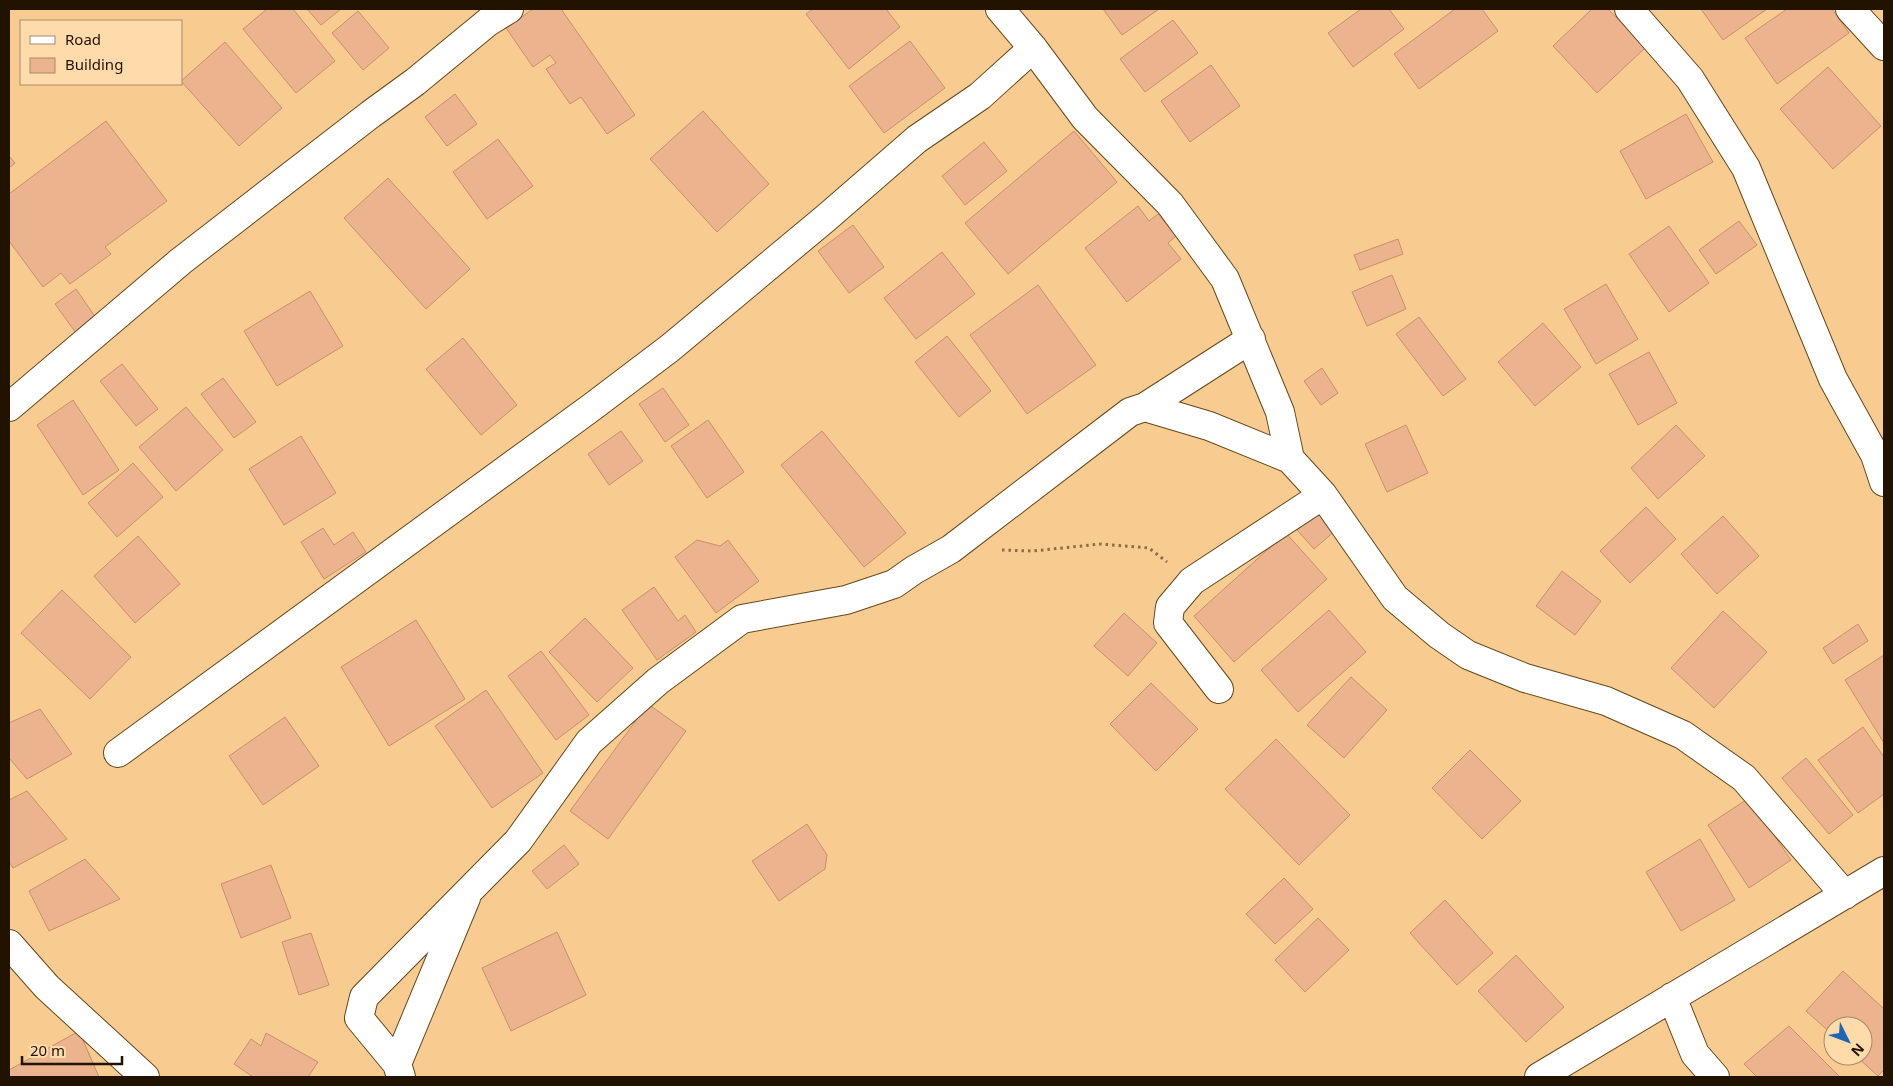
<svg xmlns="http://www.w3.org/2000/svg" width="1893" height="1086" font-family="'Noto Sans',sans-serif">
  <style>
    .building { fill: #ebb38e; stroke: #cb8f66 }
    .lines { fill: none; stroke-linecap: round; stroke-linejoin: round }
    .street-casing { stroke: #66481a; stroke-width: 30 }
    .path { stroke: #8a6c46; stroke-width: 3; stroke-dasharray: 2.5 4; stroke-linecap: butt }
    .street { stroke: #fff; stroke-width: 28 }
  </style>
  <rect width="100%" height="100%" fill="#f8cc90"/>
  <path class="building" d="M267 9H293L335 61 296 93 243 29Z
    M307 9H341L321 25Z
    M533 9H561L635 115 607 134 581 97 570 104 546 69 556 63 550 55 533 67 506 28Z
    M813 9H886L900 27 849 69 806 14Z
    M1103 9H1159L1122 35Z
    M1361 9H1389L1404 29 1353 67 1328 33Z
    M1455 9H1482L1498 31 1419 89 1394 54Z
    M1592 9H1608L1645 48 1597 93 1553 46Z
    M1701 9H1767L1723 40Z
    M1787 9H1832L1849 33 1777 84 1745 38Z
    M358 11 389 48 363 70 332 33Z
    M1173 20 1198 53 1145 92 1120 59Z
    M910 41 945 88 884 133 849 86Z
    M225 42 282 108 239 146 181 81Z
    M1211 65 1240 106 1190 142 1161 101Z
    M1828 67 1881 126 1833 169 1780 109Z
    M455 94 477 124 447 146 425 117Z
    M703 111 769 184 717 232 650 159Z
    M1686 114 1713 162 1646 199 1620 151Z
    M106 121 167 201 105 247 111 254 70 284 61 273 43 287 9 241V194Z
    M1074 131 1117 182 1008 274 965 223Z
    M498 139 533 186 487 219 453 172Z
    M984 142 1007 171 965 205 942 176Z
    M9 156 15 163 9 168Z
    M388 178 470 269 426 309 344 218Z
    M1138 206 1149 221 1158 214 1176 236 1168 243 1181 259 1127 302 1085 248Z
    M1739 221 1757 245 1716 274 1699 250Z
    M853 225 884 267 849 293 818 251Z
    M1669 226 1709 283 1669 312 1629 254Z
    M1398 239 1403 254 1360 270 1354 255Z
    M942 252 975 294 916 339 884 298Z
    M1392 275 1406 309 1367 326 1352 292Z
    M1606 284 1638 339 1596 364 1564 309Z
    M1038 285 1096 365 1027 414 970 335Z
    M76 289 96 318 76 333 55 304Z
    M310 291 343 346 277 386 244 331Z
    M1419 317 1466 379 1443 396 1396 334Z
    M1543 323 1581 367 1535 406 1498 362Z
    M947 336 991 391 959 417 915 362Z
    M463 338 517 405 481 435 426 369Z
    M1649 352 1677 403 1638 425 1609 374Z
    M122 364 158 409 136 426 100 381Z
    M1322 368 1338 393 1321 405 1304 381Z
    M223 378 256 422 234 438 201 394Z
    M663 388 689 425 665 442 639 404Z
    M73 400 119 470 83 495 37 425Z
    M186 407 223 450 176 491 139 447Z
    M708 420 744 472 707 498 671 446Z
    M1406 425 1428 473 1387 492 1365 444Z
    M1676 425 1705 456 1658 499 1631 468Z
    M621 431 643 461 609 485 588 454Z
    M822 431 906 533 864 567 781 465Z
    M301 436 336 493 284 525 249 469Z
    M133 463 163 497 117 537 88 503Z
    M1646 507 1676 539 1630 583 1600 551Z
    M1319 511 1336 530 1314 549 1297 530Z
    M1723 516 1759 556 1717 594 1681 554Z
    M323 528 334 545 353 532 366 552 324 579 301 542Z
    M1286 533 1327 579 1234 662 1194 616Z
    M138 536 180 584 135 623 94 576Z
    M697 540 720 546 728 540 759 581 716 613 675 557Z
    M1562 571 1601 601 1575 635 1536 606Z
    M654 587 678 621 685 615 696 632 657 660 622 610Z
    M62 590 131 657 90 699 21 633Z
    M1329 610 1366 652 1298 712 1261 670Z
    M1723 611 1767 652 1714 708 1671 668Z
    M1124 613 1157 643 1128 676 1094 646Z
    M585 618 633 668 597 702 549 652Z
    M416 620 465 699 389 746 341 667Z
    M1858 624 1868 641 1833 664 1823 648Z
    M541 651 589 715 556 740 508 676Z
    M1884 655V743L1845 680Z
    M1351 677 1387 710 1344 758 1307 725Z
    M1151 683 1198 729 1156 771 1110 724Z
    M486 690 543 773 492 808 435 726Z
    M648 704 686 731 608 839 570 811Z
    M40 709 72 754 27 779 9 758V723Z
    M285 717 319 766 263 805 229 756Z
    M1863 727 1884 757V794L1858 813 1818 760Z
    M1276 739 1350 815 1299 865 1225 789Z
    M1470 750 1521 801 1482 839 1432 788Z
    M1806 758 1853 815 1829 834 1782 778Z
    M27 791 67 839 13 868 9 862V800Z
    M1749 798 1791 860 1749 888 1708 825Z
    M807 824 827 855 825 869 779 901 752 861Z
    M1700 839 1735 900 1681 931 1646 872Z
    M564 845 579 864 547 889 532 871Z
    M85 859 120 899 49 931 29 891Z
    M271 865 291 918 241 938 221 884Z
    M1284 878 1313 909 1275 944 1246 914Z
    M1445 900 1493 953 1457 985 1410 933Z
    M1318 918 1349 950 1305 992 1275 960Z
    M557 932 586 995 511 1031 482 968Z
    M311 933 329 985 299 995 282 942Z
    M1516 955 1564 1007 1526 1042 1478 991Z
    M1843 971 1884 1009V1070L1878 1076 1856 1056H1863V1026H1833V1035L1806 1011Z
    M1789 1026 1840 1077H1757L1744 1064Z
    M79 1031 99 1077H11L9 1075V1070Z
    M266 1033 318 1062 308 1077H253L234 1064 251 1039 261 1046Z"/>
  <g class="lines">
    <defs>
      <path id="street" d="M1000 9 1033 48 1085 118 1170 204 1225 279 1280 412 1290 459 1323 495 1395 598 1439 635 1468 655 1525 678 1606 701 1683 735 1744 778 1845 895
        M1629 9 1690 79 1746 168 1833 379 1875 455 1884 482
        M1850 9 1884 46
        M9 407 181 261 371 114 415 82 488 22 509 9
        M1145 407 1209 426 1290 459
        M1219 689 1168 623 1170 607 1192 581 1323 495
        M118 753 592 407 670 348 826 218 917 139 980 96 1033 48
        M9 944 47 987 145 1077
        M1672 997 1695 1054 1715 1077
        M397 1064 359 1018 364 997 518 841 589 742 658 681 742 619 846 600 894 584 914 570 951 549 1130 412 1145 407 1251 339
        M401 1077 397 1064 466 898
        M1539 1077 1884 871"/>
    </defs>
    <use href="#street" class="street-casing"/>
    <path class="path" d="M1002 550 1033 551 1101 544 1149 548 1167 562"/>
    <use href="#street" class="street"/>
  </g>
  <rect width="1893" height="1086" fill="none" stroke="#221200" stroke-width="20"/>
  <rect x="20" y="20" width="162" height="65" fill="#ffdbac" stroke="#a78b67"/>
  <rect x="30" y="36" width="25" height="8" fill="#ffffff" stroke="#a78b67"/>
  <text x="65" y="45" font-size="15" fill="#221200">Road</text>
  <rect x="30" y="58" width="25" height="15" fill="#ebb38e" stroke="#a78b67"/>
  <text x="65" y="70" font-size="15" fill="#221200">Building</text>
  <g transform="translate(1848 1041) rotate(132)"><circle r="24" fill="#ffdbac" stroke="#a78b67"/>
  <path d="M0-4L9 19L0 12L-9 19Z" fill="#1e65b5"/>
  <text y="-8" font-size="14" font-weight="bold" text-anchor="middle" fill="#221200">N</text>
  </g>
  <path d="M22 1056v8h100v-8" fill="none" stroke="#221200" stroke-width="2.5"/>
  <text x="30" y="1056" font-size="15" fill="#221200" stroke="#ffdbac" stroke-width="4" paint-order="stroke">20 m</text>
</svg>
